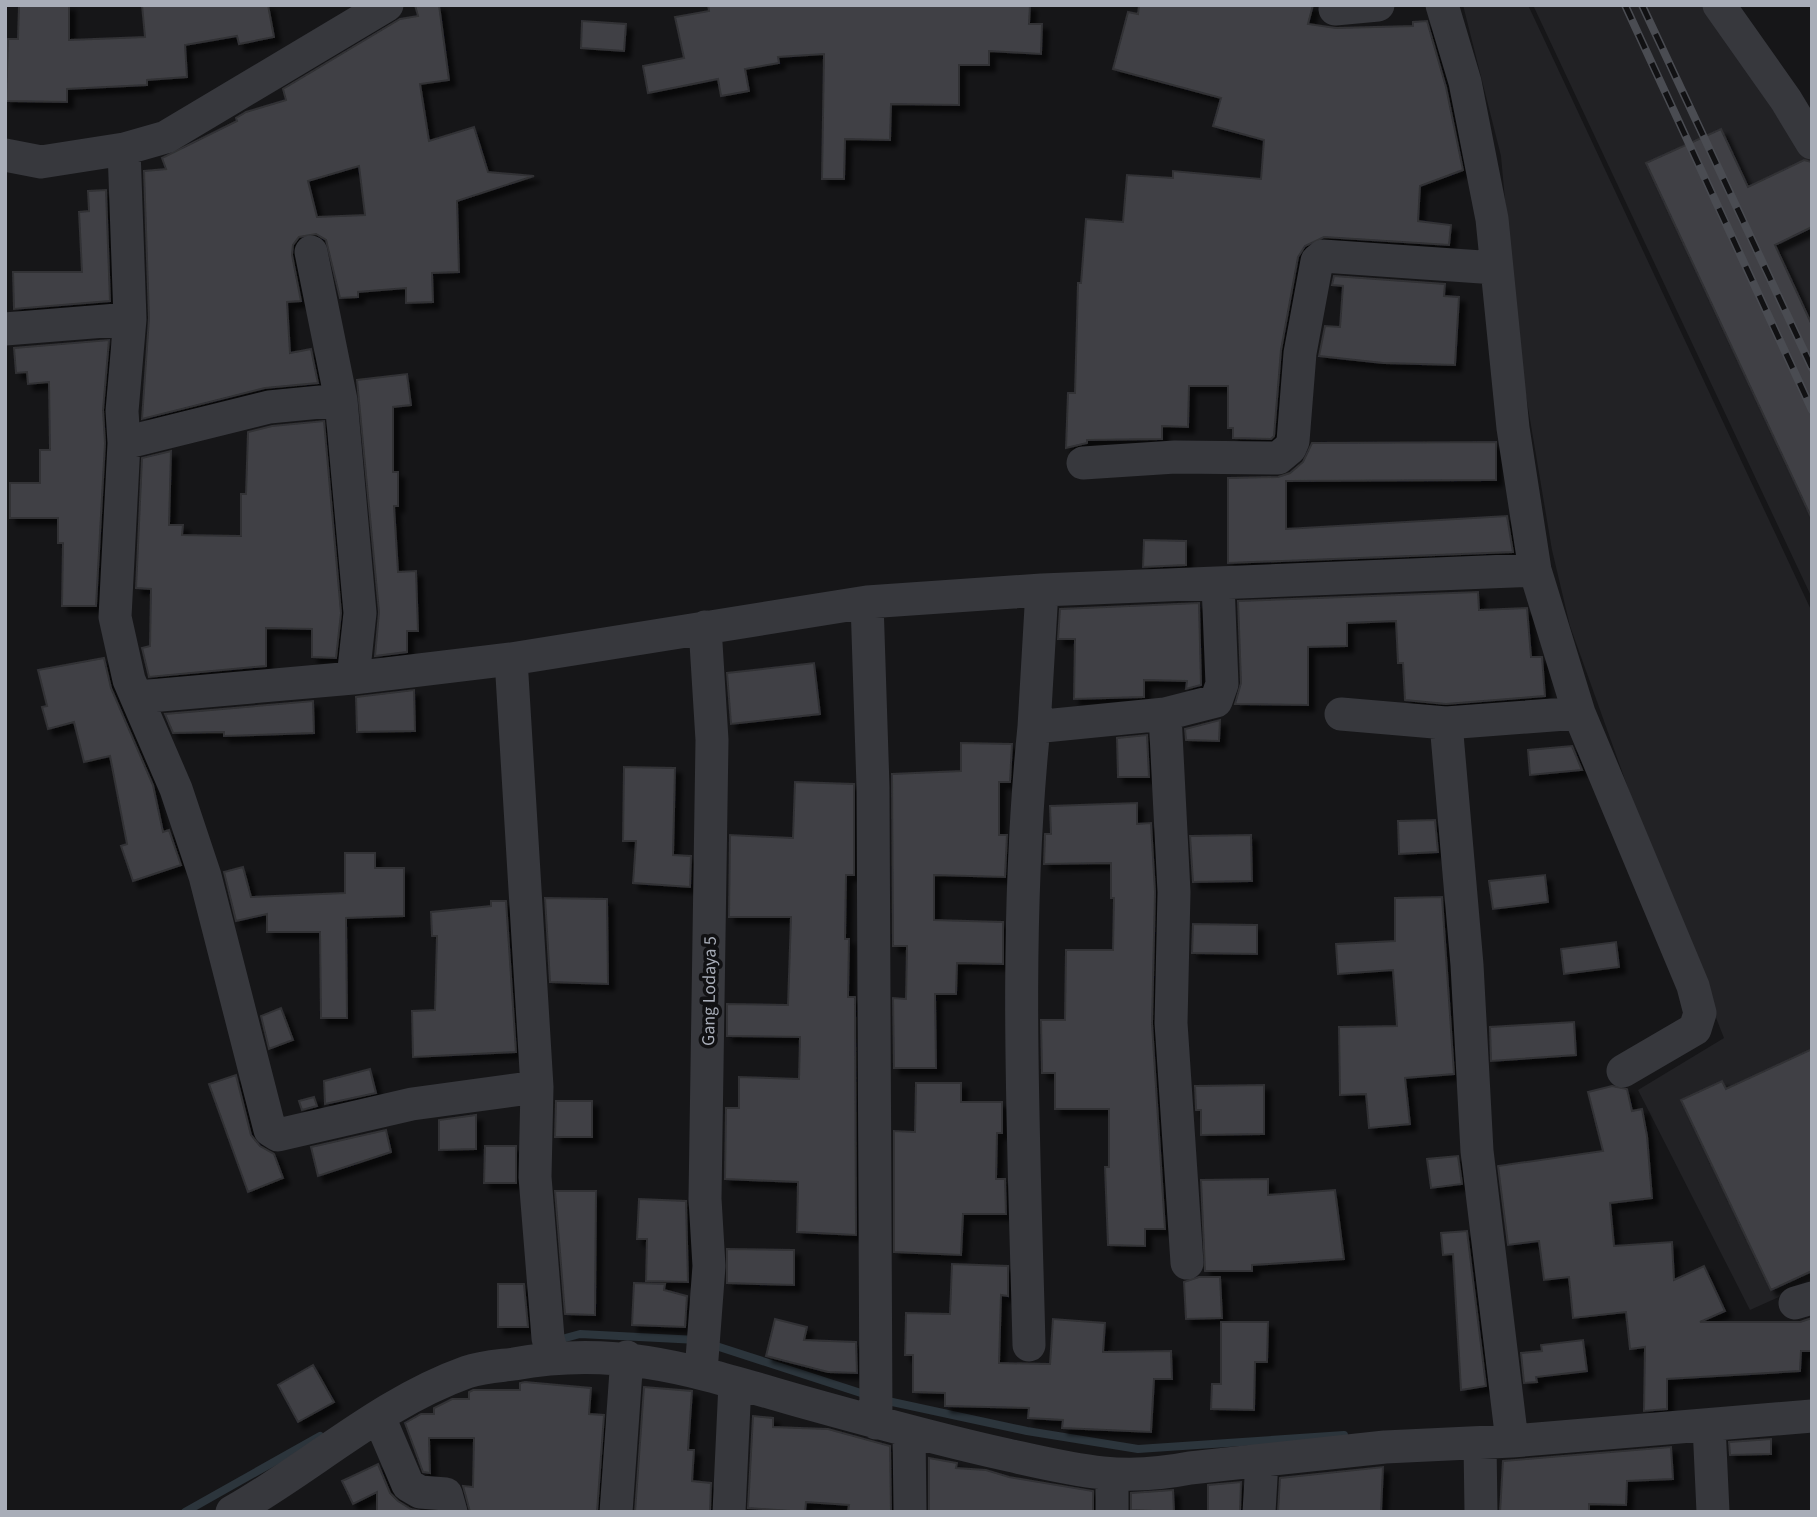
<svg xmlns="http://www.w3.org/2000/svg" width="1817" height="1517" font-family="'Source Sans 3',sans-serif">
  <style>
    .built { fill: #222225 }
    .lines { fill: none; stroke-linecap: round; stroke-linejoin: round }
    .stream { stroke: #2c353c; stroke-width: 8 }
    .building { fill: #404145; stroke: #303034; stroke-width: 2; fill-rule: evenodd; filter: url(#shadow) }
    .minor { stroke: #37383d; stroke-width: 33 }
    .rail-casing { stroke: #4a4c52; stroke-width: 8 }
    .rail { stroke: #111113; stroke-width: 5; stroke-dasharray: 16; stroke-linecap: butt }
    .labels { text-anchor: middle; stroke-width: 7; stroke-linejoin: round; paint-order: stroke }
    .street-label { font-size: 18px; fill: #a8adb8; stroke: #111113 }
  </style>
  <defs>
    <filter id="shadow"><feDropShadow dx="6" dy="6" stdDeviation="2" flood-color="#0009"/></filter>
  </defs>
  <rect width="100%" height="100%" fill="#161618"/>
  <path class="built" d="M1463 5H1528L1812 612V1282L1750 1310 1638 1090 1724 1038 1653 858 1570 626 1552 550 1519 354 1501 156Z
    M1533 5H1704L1812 158V598Z"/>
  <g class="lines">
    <path class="stream" d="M558 1340 580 1334 698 1340
      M710 1344 867 1395
      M883 1400 1027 1431 1138 1449 1344 1435
      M185 1512 320 1436"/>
  </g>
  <path class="building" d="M19 5H69V40L145 37 142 5H268L274 37 239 44 237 36 185 45 187 77 147 80V85L67 89V102L6 101 8 39H18Z
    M415 5H439L449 80 420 84 429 141 474 127 488 172 534 176 457 201 459 272 432 273 433 302 406 303V288L358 292V297L340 298 326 240 316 234 299 237 293 245 292 255 301 301 287 302 290 353 311 349 318 383 265 388 142 419 149 318 144 171 166 169 162 158 237 121 236 118 246 112 286 100 283 89 400 19 418 16ZM359 166 365 215 317 217 308 181Z
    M708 5H1030L1029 24H1042L1041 54 989 51V65H959V105L891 104 890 140 845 139 844 179H822L824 54 778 57 779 63 745 69 749 91 721 96 718 79 648 93 643 66 684 58 675 17 709 11Z
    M1139 5H1313L1308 24 1336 28 1413 26V22L1427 21 1446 87 1463 170 1420 186 1418 221 1451 225 1449 245 1324 237 1305 246 1298 257 1281 350 1274 436 1271 439 1233 438V428H1228V386H1189L1188 427 1162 426V439L1087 440V443L1066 448 1068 393H1075L1078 283H1081L1086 219 1123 222 1127 175 1173 178V171L1261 179 1264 140 1213 126 1221 98 1113 69 1128 12 1138 14Z
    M582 21 626 24 624 51 581 48Z
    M1721 129 1748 187 1804 160 1812 162V227L1775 245 1812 325V519L1646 163Z
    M106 190 110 301 14 309 13 272H82L79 212 89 211 88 191Z
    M1334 276 1445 284 1444 296 1459 297 1455 365 1383 363 1319 356 1325 326 1340 327 1343 286 1332 285Z
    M109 340 103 410 105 443 96 606H62L63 543H58V518H10V483H40V450H50L49 382 28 384 27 372 16 373 14 348Z
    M407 374 411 405 393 407V472H398V506H394L398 572 416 571 418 631H407V652L375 656 379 612 357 380Z
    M324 421 341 613 336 658 312 657V629L266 628V666L149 677 142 648 150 646 151 589 136 588 142 458 171 451 169 525H183L182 535 241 536V494H246L248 432 272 426Z
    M1496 442V480L1286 481V529L1507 516 1513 552 1228 563V478L1278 477 1290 473 1303 462 1312 443Z
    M1144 540 1186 541V565L1143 567Z
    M1478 592 1479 610 1527 608 1531 657H1542L1545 696 1446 704 1405 700 1403 663H1398L1396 621 1347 623V646L1308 647V705L1235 704 1241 683 1238 601Z
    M1199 603 1201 685 1186 689 1187 681 1144 680V697L1074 699 1075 639H1058L1060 609Z
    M104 658 111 688 153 785 163 832 169 830 181 865 133 881 121 846 127 844 110 756 84 762 74 722 48 729 42 707 47 706 38 670Z
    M814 663 820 714 731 724 727 673Z
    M414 690 415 731 357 732 356 697Z
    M313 701 314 733 224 736V732L173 733 165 714Z
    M1220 720 1219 741 1186 740 1185 729Z
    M1147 735 1149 777H1118L1117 738Z
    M961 743 1012 744 1010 782H999V835H1007L1005 877 934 875V920L1003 922V964L957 963 956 994H935L936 1068H894L893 998 906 999 907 946H893L892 774 961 771Z
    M1572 746 1582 770 1530 775 1528 750Z
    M624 767 675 768 673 855 691 856 690 887 633 883 636 841H623Z
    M795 782 854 784V875H846L845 939H849L848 997H855L856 1235 797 1232 798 1182 725 1179 726 1108H739V1077L799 1079 800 1037 727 1036V1004L788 1005 791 917H729L730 835 793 838Z
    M1137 803V824L1151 823 1155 892 1152 1024 1165 1229H1145V1246L1108 1245 1105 1167H1109V1109H1055V1073H1042L1041 1020H1065L1066 950H1113L1114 898H1111V863L1044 864 1045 834H1051L1050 806Z
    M1435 820 1438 852 1399 854 1398 821Z
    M1251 835 1252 881 1193 882 1190 836Z
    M345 853H375V868H404V916L346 918 347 1018H321L320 932H267V914L236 921 224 872 243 867 251 897 345 893Z
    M1545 875 1548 902 1493 909 1489 881Z
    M1442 897 1454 1074 1405 1078 1410 1124 1369 1128 1366 1094 1340 1095 1339 1027 1397 1026 1393 970 1338 974 1336 944 1395 941V898Z
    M545 898 607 899 608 984 550 982Z
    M491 901H506L516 1052 413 1057 412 1011 435 1010 437 936H432L431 912 491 906Z
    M1193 924 1257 925V954L1192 953Z
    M1616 942 1619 967 1564 974 1561 949Z
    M281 1008 293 1040 269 1049 261 1016Z
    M1574 1022 1576 1055 1491 1061 1490 1027Z
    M1812 1049V1271L1771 1290 1681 1100 1722 1081 1726 1089Z
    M370 1069 376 1093 325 1104 324 1081Z
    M236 1075 251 1135 260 1146 274 1154 283 1178 248 1192 209 1084Z
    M916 1083H961V1102H1002V1133H997L996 1179H1005L1006 1214H963L961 1255 894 1252V1131L915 1132Z
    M1264 1085V1134L1201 1135V1110H1196L1195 1086Z
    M1612 1086 1627 1089 1632 1111 1642 1109 1647 1136 1652 1198 1610 1203 1614 1246 1672 1242 1674 1280 1704 1266 1725 1311 1700 1322H1800L1812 1318V1351H1801L1800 1371 1667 1379V1409L1644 1411 1645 1347 1630 1349 1626 1312 1573 1318 1569 1277 1544 1280 1539 1241 1508 1245 1498 1166 1603 1151 1588 1092Z
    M314 1097 317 1106 302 1110 299 1101Z
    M556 1101H592V1137H555Z
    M476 1115V1149L439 1150V1120Z
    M386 1130 391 1152 318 1176 311 1147Z
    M485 1146H516V1183H484Z
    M1458 1156 1462 1184 1431 1188 1427 1159Z
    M1268 1179V1195L1335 1190 1344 1259 1252 1265V1271H1205L1201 1180Z
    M555 1191H596L595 1315 565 1314Z
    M639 1199 686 1201 688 1282 646 1281 647 1239H637Z
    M1467 1231 1486 1386 1461 1390 1453 1254 1443 1255 1441 1233Z
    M727 1249 794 1250V1285L727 1283Z
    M952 1264 1008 1266V1296L1001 1295 999 1363 1050 1364 1053 1319 1105 1323 1103 1352 1171 1351 1172 1379H1154L1151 1432 1062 1428 1063 1420 1028 1418 1029 1408 945 1406V1393L913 1392V1355H905L906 1313 950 1314Z
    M1199 1277H1220L1222 1318 1186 1319 1184 1282Z
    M634 1283 665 1284 664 1290 687 1296 685 1327 632 1325Z
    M498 1284H524L528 1327H498Z
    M775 1319 807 1327 804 1340 856 1342 857 1373 828 1372 766 1356Z
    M1221 1322H1268L1267 1362H1255L1254 1410 1211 1409 1212 1384H1221Z
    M1583 1340 1587 1371 1536 1377 1537 1382 1524 1383 1521 1353 1542 1351 1541 1345Z
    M313 1365 334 1402 298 1422 278 1385Z
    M525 1382 591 1388 589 1414 604 1415 597 1512H470L463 1486 473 1487 474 1438H429L430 1473 423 1472 405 1423 421 1414H434V1408L452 1399H469V1392L473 1390H520V1383Z
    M644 1387 692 1391 688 1450H694L692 1481 711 1483 710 1512H635Z
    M753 1416 773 1418V1427L828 1429 890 1446 891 1512H848L849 1505 806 1502 805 1512 748 1508Z
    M1771 1439V1454L1730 1455 1729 1442Z
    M1671 1447 1673 1479 1627 1481 1626 1505 1589 1504V1512H1500L1503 1461Z
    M929 1458 957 1463 956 1468 986 1470 1009 1477 1093 1491V1512H929Z
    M378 1464 390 1493 398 1501 411 1509 426 1512H377V1492L353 1504 342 1481Z
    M1383 1467 1381 1512H1278L1280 1478Z
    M1241 1482 1240 1512H1208V1485Z
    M1173 1490 1174 1512 1131 1510V1493Z"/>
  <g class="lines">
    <path class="minor" d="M1442 5 1465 82 1492 219 1513 428 1535 570 1579 713 1693 986 1700 1013 1695 1029 1623 1071
      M1719 5 1786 100 1812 143
      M1335 9 1378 5
      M124 149 130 319 122 411 124 443 115 617 129 680 176 789 205 876 270 1130 278 1135 412 1104 537 1087
      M5 155 41 162 124 149 166 137 387 5
      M311 252 341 400
      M5 329 130 319
      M124 443 269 407 341 400 360 613 353 678
      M1083 463 1175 457 1278 458 1290 448 1293 441 1300 353 1317 261 1323 256 1496 268
      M867 602 873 787 876 1423
      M511 659 537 1087 535 1177 548 1338 553 1357
      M138 697 353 678 511 659 867 602 1042 590 1535 570
      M1165 714 1174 892 1171 1023 1187 1263
      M1341 714 1446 723
      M1034 727 1042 590
      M1795 1303 1812 1298
      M1029 1345C1024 1140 1013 932 1034 727L1165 714 1216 701 1222 684 1218 584
      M701 1372 709 1266 705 1199 712 740 705 627
      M379 1417 408 1485 420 1492 446 1494 451 1512
      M1709 1425 1713 1512
      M909 1432 910 1512
      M1512 1441 1477 1151 1467 965 1446 723 1579 713
      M1480 1443 1481 1512
      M1112 1475V1512
      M232 1512C312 1467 380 1403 467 1372 482 1367 499 1366 514 1364 622 1344 701 1373 803 1402 871 1421 939 1440 1008 1455 1075 1470 1120 1482 1190 1468L1385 1447 1512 1441 1812 1416
      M616 1512 627 1357
      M729 1512 735 1383
      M1259 1512 1262 1461"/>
    <defs>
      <path id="rail" d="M1625 5 1812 410
        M1642 5 1812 368"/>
    </defs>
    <use href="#rail" class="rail-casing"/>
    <use href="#rail" class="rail"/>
  </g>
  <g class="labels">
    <g class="street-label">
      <text transform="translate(709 991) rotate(-89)" y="6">Gang Lodaya 5</text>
    </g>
  </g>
  <rect width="1817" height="1517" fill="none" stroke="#a8adb8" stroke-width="14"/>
</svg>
